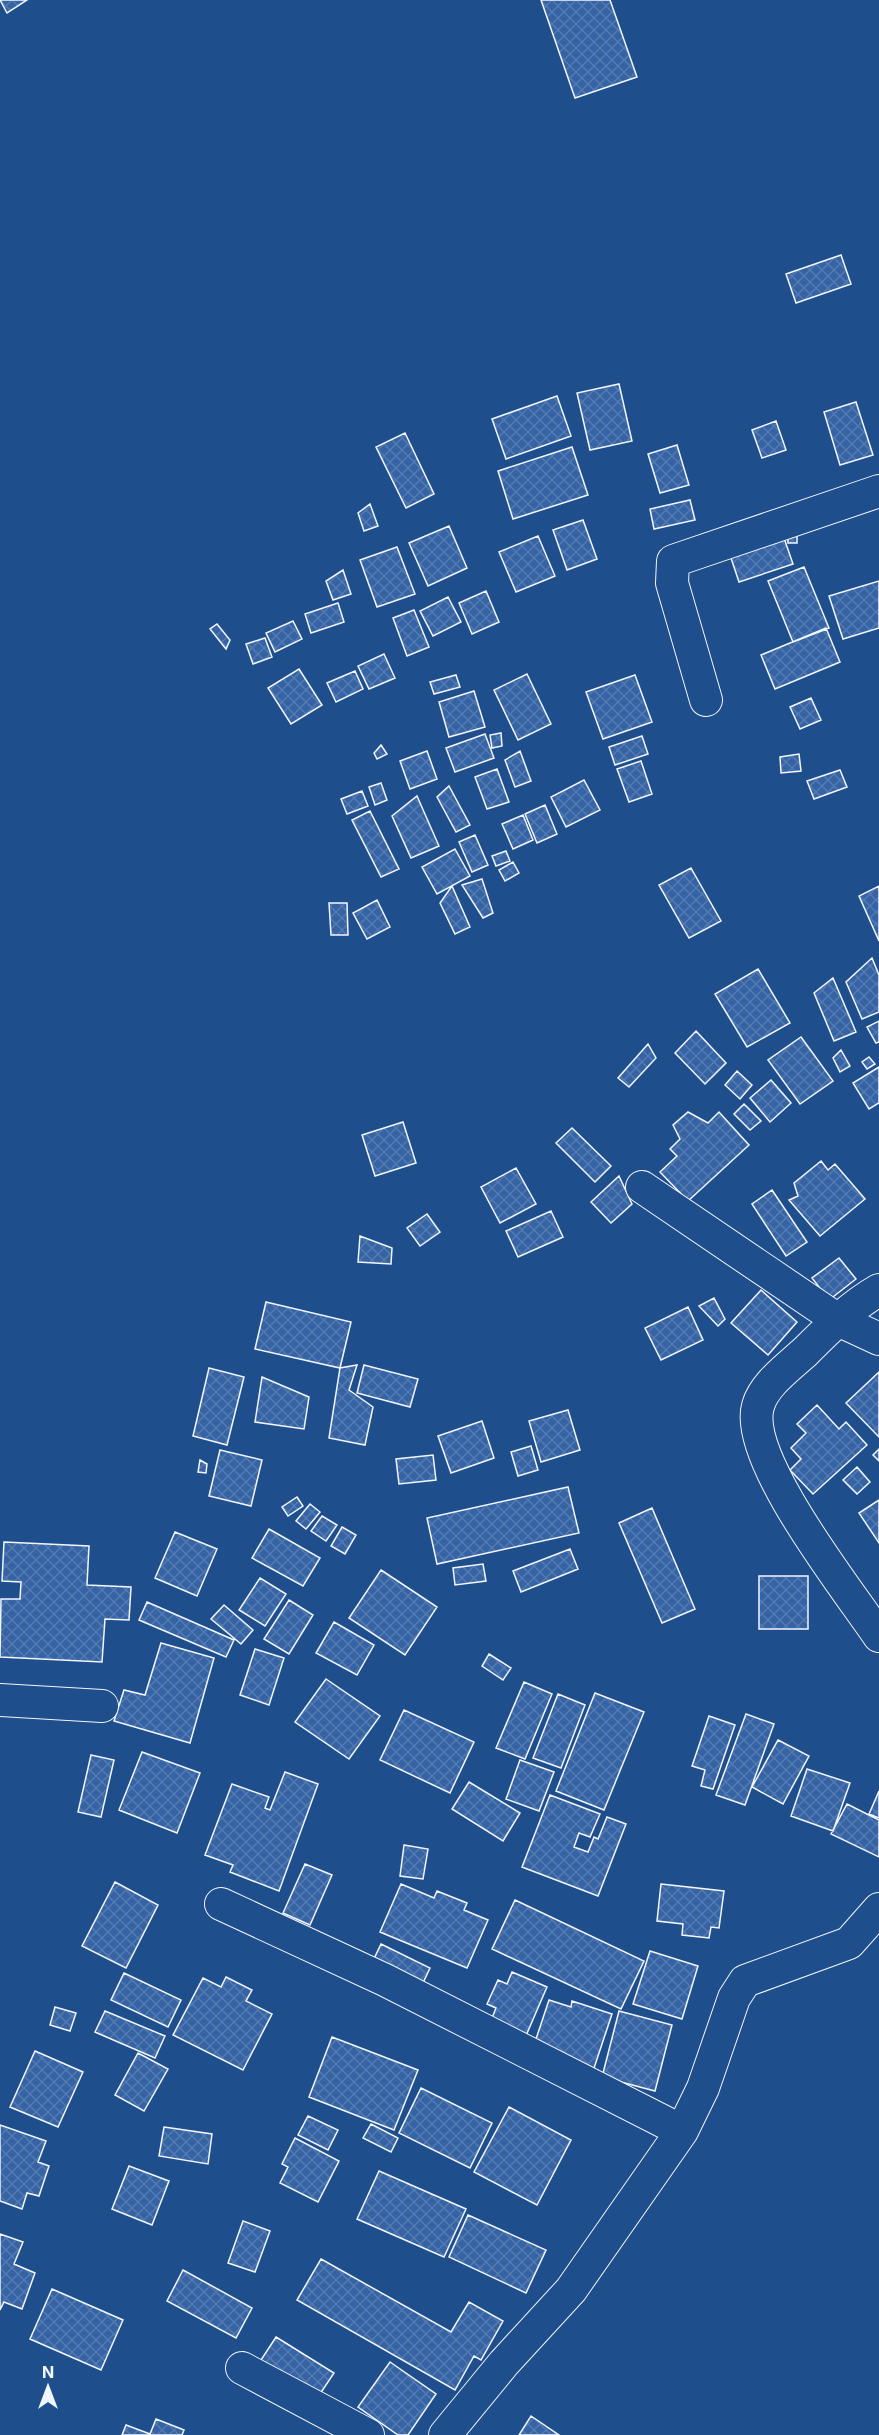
<svg xmlns="http://www.w3.org/2000/svg" width="879" height="2435" font-family="Inter,sans-serif">
  <style>
    .building { fill: url(#building-cross-hatch); stroke: #f2f6ff; stroke-width: 1.5 }
    .lines { fill: none; stroke-linecap: round; stroke-linejoin: round }
    .street-casing { stroke: #f2f6ff; stroke-width: 34 }
    .street { stroke: #1f4e8c; stroke-width: 32 }
  </style>
  <defs>
    <pattern id="building-cross-hatch" width="8" height="8" patternUnits="userSpaceOnUse" patternTransform="scale(1.5)"><rect width="8" height="8" fill="#3563a3"/><path d="M0 0l8 8M0 8l8-8" fill="none" stroke="#537ab1"/></pattern>
  </defs>
  <rect width="100%" height="100%" fill="#1f4e8c"/>
  <path class="building" d="M0 0H27L7 13Z
    M541 0H610L637 77 575 98Z
    M841 255 851 284 796 303 786 274Z
    M619 384 632 441 590 450 577 393Z
    M557 396 571 436 506 459 492 419Z
    M856 402 873 455 840 465 824 412Z
    M776 421 786 450 762 458 752 430Z
    M405 433 434 494 406 508 376 447Z
    M677 445 689 485 660 493 648 454Z
    M572 447 588 495 513 519 498 471Z
    M690 500 695 520 654 529 650 509Z
    M370 504 378 526 364 531 358 513Z
    M583 520 597 559 567 570 553 530Z
    M449 526 467 568 428 586 409 543Z
    M788 528 797 532V543H788Z
    M783 535 793 564 739 582 729 552Z
    M538 536 555 576 516 592 499 552Z
    M397 547 415 594 377 607 360 560Z
    M804 567 829 628 793 642 768 581Z
    M343 570 351 594 333 600 326 581Z
    M879 581V628L843 639 829 596Z
    M486 591 499 622 472 634 459 603Z
    M448 597 461 622 433 636 420 611Z
    M338 603 344 622 311 633 305 614Z
    M414 610 429 647 407 656 393 618Z
    M293 621 302 639 275 652 266 633Z
    M217 624 230 640 226 649 210 629Z
    M826 628 840 662 775 689 761 655Z
    M265 638 272 657 253 664 246 644Z
    M384 654 395 678 369 689 358 666Z
    M299 669 322 705 291 724 268 688Z
    M355 671 363 689 336 702 327 683Z
    M527 674 551 724 518 740 494 690Z
    M456 675 460 687 434 694 430 682Z
    M635 675 652 722 603 739 586 692Z
    M474 691 485 727 449 737 439 702Z
    M811 698 821 720 800 729 790 707Z
    M501 733 502 746 492 748 490 735Z
    M485 734 494 758 455 772 446 748Z
    M642 736 648 754 615 765 609 747Z
    M381 745 387 754 377 759 374 753Z
    M427 751 437 779 410 789 400 761Z
    M520 751 531 781 515 787 505 760Z
    M799 754 801 771 781 773 780 757Z
    M641 761 652 794 629 802 617 769Z
    M497 769 509 802 487 809 475 777Z
    M840 770 847 787 814 799 807 781Z
    M584 780 600 810 566 827 551 797Z
    M381 783 387 800 375 805 369 787Z
    M449 786 470 825 456 832 437 797Z
    M362 791 368 806 347 814 341 799Z
    M417 796 439 846 411 858 392 816Z
    M545 805 557 834 537 843 525 814Z
    M370 811 399 869 381 877 352 820Z
    M523 815 533 840 513 849 502 824Z
    M475 835 488 865 472 872 459 842Z
    M455 849 470 876 437 894 422 867Z
    M506 851 510 861 496 866 492 856Z
    M513 862 519 873 505 881 499 870Z
    M691 868 721 921 689 938 659 885Z
    M482 879 493 913 483 918 462 885Z
    M452 886 470 927 455 934 440 903Z
    M879 886V941L859 896Z
    M377 900 390 927 367 939 353 913Z
    M329 903H347L348 935H331Z
    M872 958 879 975V1012L862 1019 846 982Z
    M758 969 790 1023 747 1047 715 994Z
    M833 978 856 1032 834 1041 814 993Z
    M879 1021V1042L876 1043 867 1027Z
    M696 1031 726 1063 705 1084 675 1053Z
    M801 1037 833 1081 800 1104 768 1060Z
    M648 1044 656 1058 629 1087 618 1078Z
    M841 1050 850 1066 840 1072 833 1058Z
    M869 1057 875 1064 867 1069 862 1062Z
    M879 1067V1103L869 1109 853 1083Z
    M737 1071 752 1085 740 1099 725 1085Z
    M771 1080 791 1103 770 1122 750 1098Z
    M744 1104 761 1121 750 1130 734 1114Z
    M688 1112 708 1123 719 1112 749 1145 688 1201 660 1172 677 1156 670 1149 680 1139 673 1125Z
    M403 1122 416 1163 375 1176 362 1135Z
    M572 1128 611 1166 595 1182 556 1143Z
    M821 1161 828 1170 835 1164 865 1199 820 1236 789 1200 798 1196 794 1183Z
    M516 1168 536 1204 500 1223 481 1187Z
    M619 1176 632 1204 611 1223 591 1202Z
    M772 1190 807 1242 786 1256 752 1204Z
    M551 1211 563 1237 518 1257 506 1231Z
    M427 1214 440 1232 420 1246 407 1228Z
    M360 1236 392 1248 391 1264 358 1262Z
    M839 1258 856 1279 829 1300 812 1278Z
    M761 1290 797 1322 768 1355 731 1323Z
    M714 1298 725 1319 718 1326 699 1306Z
    M266 1302 351 1322 340 1368 255 1349Z
    M688 1307 703 1340 661 1360 645 1328Z
    M357 1365 349 1390 373 1407 365 1445 329 1438 340 1368Z
    M364 1365 418 1379 410 1407 357 1393Z
    M209 1368 244 1377 227 1445 193 1436Z
    M879 1372V1437L846 1403Z
    M262 1377 309 1397 304 1429 255 1422Z
    M817 1405 839 1429 846 1422 867 1445 813 1494 790 1470 801 1459 791 1448 806 1433 797 1424Z
    M568 1410 580 1450 541 1462 529 1421Z
    M482 1421 494 1458 451 1473 438 1436Z
    M531 1446 538 1470 518 1476 511 1452Z
    M879 1449V1461L873 1455Z
    M220 1450 262 1460 251 1506 209 1496Z
    M433 1455 436 1480 399 1484 396 1459Z
    M200 1460 207 1464 206 1473 198 1472Z
    M857 1467 870 1482 857 1494 843 1480Z
    M568 1487 579 1533 437 1564 427 1518Z
    M297 1497 303 1506 288 1516 282 1507Z
    M879 1500V1543L859 1513Z
    M310 1504 320 1512 306 1529 296 1521Z
    M652 1508 695 1609 662 1623 619 1523Z
    M322 1516 337 1525 326 1541 311 1531Z
    M342 1527 356 1535 345 1554 331 1546Z
    M269 1529 320 1558 303 1586 252 1558Z
    M175 1532 217 1549 197 1596 155 1578Z
    M4 1542 89 1546 87 1585 131 1587 129 1620 105 1619 102 1662 0 1657 1 1599H20L21 1582 2 1581Z
    M570 1549 578 1569 521 1592 513 1571Z
    M483 1564 486 1581 455 1585 453 1568Z
    M381 1570 437 1607 405 1655 349 1618Z
    M759 1576H808V1629H759Z
    M260 1578 286 1594 265 1626 239 1610Z
    M289 1600 313 1615 289 1654 264 1639Z
    M147 1602 234 1640 226 1657 139 1620Z
    M224 1605 253 1630 241 1644 211 1619Z
    M334 1622 374 1645 357 1675 316 1653Z
    M161 1643 214 1658 190 1743 114 1721 124 1690 145 1695Z
    M255 1649 284 1658 269 1705 240 1695Z
    M489 1654 511 1668 503 1680 482 1666Z
    M326 1679 380 1716 349 1759 295 1722Z
    M524 1682 552 1694 525 1759 496 1748Z
    M595 1693 644 1712 604 1810 556 1791Z
    M558 1694 585 1705 561 1768 533 1758Z
    M404 1710 474 1742 450 1793 380 1760Z
    M746 1714 774 1724 745 1805 716 1795Z
    M709 1716 735 1725 713 1789 701 1786 705 1770 692 1766Z
    M778 1740 809 1756 783 1804 752 1787Z
    M142 1752 200 1773 177 1833 119 1810Z
    M91 1755 114 1760 101 1817 78 1812Z
    M520 1760 554 1772 539 1811 506 1799Z
    M807 1769 850 1783 833 1831 791 1816Z
    M285 1772 318 1784 279 1891 230 1872 233 1865 205 1855 232 1784 269 1797 265 1808 270 1810Z
    M469 1782 520 1813 503 1841 452 1809Z
    M879 1791V1818L869 1814Z
    M550 1795 600 1814 590 1837 579 1833 574 1847 588 1852 594 1837 598 1839 607 1817 626 1824 598 1896 522 1867Z
    M847 1804 879 1820V1857L831 1834Z
    M404 1845 428 1849 423 1879 400 1876Z
    M305 1864 332 1875 310 1925 283 1913Z
    M115 1882 158 1905 126 1968 82 1946Z
    M401 1884 434 1898 437 1891 467 1903 464 1910 488 1920 467 1968 380 1932Z
    M661 1884 724 1891 719 1928 711 1927 709 1938 682 1935 683 1924 657 1921Z
    M515 1900 644 1961 621 2009 492 1949Z
    M381 1944 430 1968 421 1987 372 1963Z
    M650 1951 698 1966 682 2019 633 2004Z
    M512 1972 547 1987 525 2038 490 2023 496 2008 487 2004 498 1980 507 1984Z
    M124 1973 181 2000 168 2027 111 2000Z
    M226 1977 252 1990 246 2001 272 2014 243 2070 173 2035 203 1978 221 1987Z
    M549 2000 571 2007 572 2001 612 2014 592 2074 531 2054Z
    M55 2007 76 2013 70 2031 50 2025Z
    M105 2011 165 2036 155 2058 95 2032Z
    M619 2011 672 2025 655 2091 602 2077Z
    M332 2037 418 2070 394 2130 309 2097Z
    M35 2051 83 2072 58 2127 10 2107Z
    M138 2053 168 2069 144 2111 115 2095Z
    M421 2088 492 2123 470 2168 399 2133Z
    M509 2107 571 2140 537 2205 474 2172Z
    M308 2116 338 2130 328 2150 298 2135Z
    M371 2124 398 2138 391 2152 363 2138Z
    M0 2125 46 2141 38 2162 49 2166 39 2196 27 2193 22 2209 0 2201Z
    M164 2127 212 2134 208 2164 159 2156Z
    M295 2138 339 2161 318 2202 280 2183 288 2167 282 2164Z
    M129 2166 169 2181 152 2225 112 2209Z
    M379 2171 466 2209 444 2257 357 2219Z
    M468 2215 546 2250 526 2293 449 2257Z
    M243 2221 270 2231 255 2272 228 2263Z
    M0 2234 23 2242 14 2264 35 2273 22 2309 4 2302 0 2310Z
    M321 2259 451 2332 469 2302 503 2321 481 2360 474 2356 455 2390 297 2300Z
    M183 2270 252 2308 236 2338 167 2301Z
    M52 2289 123 2320 101 2370 30 2339Z
    M276 2337 334 2373 316 2400 259 2363Z
    M390 2362 436 2394 408 2435H398L358 2407Z
    M531 2416 559 2435H519Z
    M156 2419 184 2430 182 2435H122L126 2425 150 2434Z"/>
  <g class="lines">
    <defs>
      <path id="street" d="M706 700 672 583 673 561 879 491
        M642 1187 838 1320 879 1339
        M879 1290C851 1306 828 1329 806 1351 790 1366 764 1384 758 1406 743 1458 848 1590 879 1636
        M0 1700 102 1706
        M221 1904 385 1980 682 2131
        M242 2368 368 2435
        M445 2435 504 2363 571 2290 682 2131 703 2088 734 1998 745 1981 849 1943 879 1909"/>
    </defs>
    <use href="#street" class="street-casing"/>
    <use href="#street" class="street"/>
  </g>
  <g transform="translate(48 2387)" stroke="#1f4e8c" stroke-width="4.5" paint-order="stroke">
  <path d="M0-4.5L10 22L0 15L-10 22Z" fill="#f2f6ff"/>
  <text y="-9" font-size="16" font-weight="bold" text-anchor="middle" fill="#f2f6ff">N</text>
  </g>
</svg>
